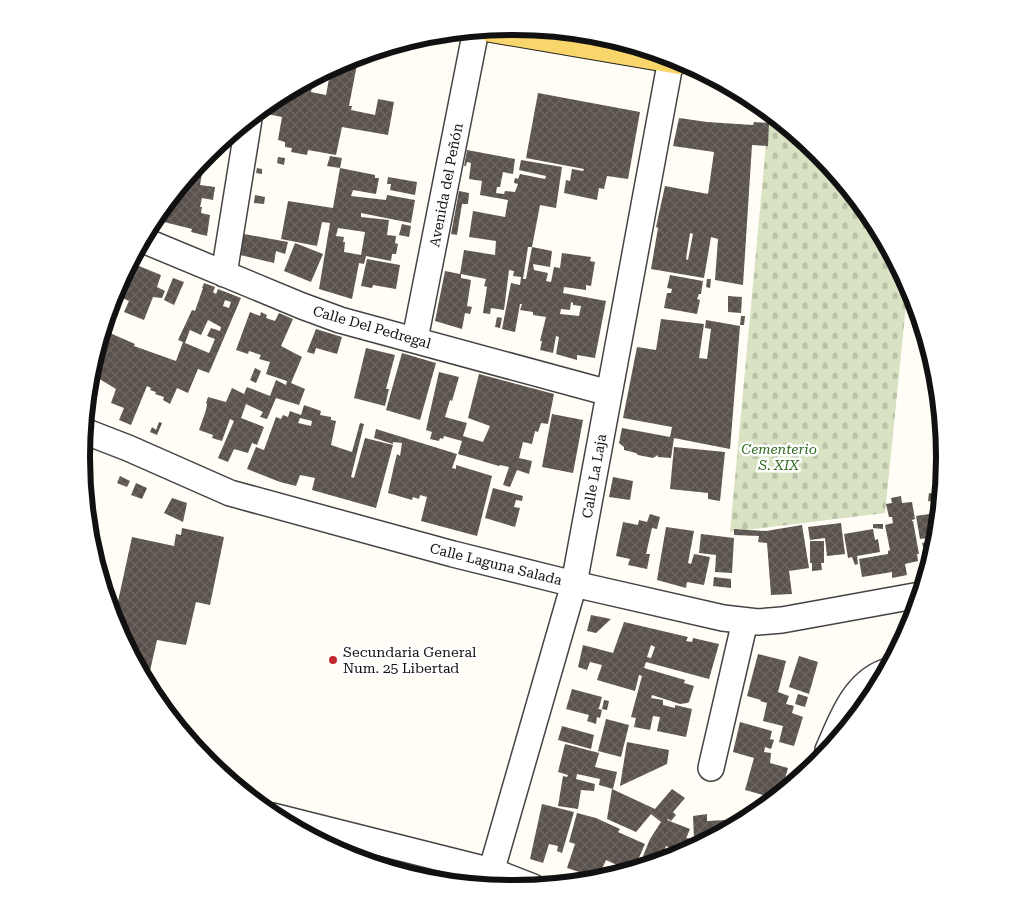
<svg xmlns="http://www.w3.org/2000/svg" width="1026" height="915" font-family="'Roboto Serif',serif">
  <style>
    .grass { fill: #d5ebbd }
    .cemetery { fill: url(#cemetery-stones) }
    .building { fill: url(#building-cross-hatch); fill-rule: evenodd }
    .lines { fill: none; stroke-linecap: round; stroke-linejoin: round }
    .minor-casing { stroke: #444; stroke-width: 28 }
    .major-casing { stroke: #222; stroke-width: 30 }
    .minor { stroke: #fff; stroke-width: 25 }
    .major { stroke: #f9d66b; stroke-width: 28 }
    .poi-dot { fill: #c4262e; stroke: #fff; stroke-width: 2 }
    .labels { text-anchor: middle; stroke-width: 5; stroke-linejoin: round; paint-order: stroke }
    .street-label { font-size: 14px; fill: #111; stroke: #fff }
    .park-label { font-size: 14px; font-style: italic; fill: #2f6b1f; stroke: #fff }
    .poi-label { font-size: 14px; fill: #111; stroke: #fff; text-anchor: start }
    .rim { fill: none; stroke: #111; stroke-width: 6 }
  </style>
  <defs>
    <pattern id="cemetery-stones" width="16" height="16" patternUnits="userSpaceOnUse" patternTransform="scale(1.25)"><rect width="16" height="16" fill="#d9e3c4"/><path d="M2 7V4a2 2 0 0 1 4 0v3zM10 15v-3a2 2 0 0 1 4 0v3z" fill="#b9c2a7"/></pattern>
    <pattern id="building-cross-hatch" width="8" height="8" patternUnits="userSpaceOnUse" patternTransform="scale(1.25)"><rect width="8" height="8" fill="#5a524d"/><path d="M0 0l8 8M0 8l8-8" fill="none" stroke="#6d6662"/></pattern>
  </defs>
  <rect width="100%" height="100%" fill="#fffdf5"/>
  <path class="grass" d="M321 841 460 875 466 880V884L429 880 348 856Z"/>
  <path class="cemetery" d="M769 112 818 153 872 218 908 286 885 513 730 532Z"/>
  <path class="building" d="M353 58 358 59 349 106H352L351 110 375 115 378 99 394 102 388 135 342 127 336 155 308 150 307 155 291 152 292 148 285 147V142L278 140 282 117 267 114 269 103 314 77 311 92 326 95 331 68Z
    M538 93 640 112 628 179 607 176 604 189 599 188 597 200 564 193 566 180 570 181 572 169 583 171 584 169 526 158Z
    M679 118 707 122 753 125 754 122 769 123 768 146 752 145 743 285 715 280 718 239 711 237 704 278 651 269 658 228 656 227 665 186 708 194 714 152 673 146ZM690 233 693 234 688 260 686 259Z
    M224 140 222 149 215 147Z
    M467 150 515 159 513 174 503 172 500 187H497L496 193 504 194 505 191 515 192 518 184 514 183 515 178 518 179 520 174 545 179 546 176 519 170 521 160 562 167 556 208 540 205 532 247 552 251 550 267 533 264 534 270 548 273 546 281 551 282 554 267 560 268 562 253 591 257 590 261 595 262 591 286 586 285V290L564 287 563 293 606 301 595 358 577 355V360L556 354 559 337 556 336 553 353 540 350 542 341H540L546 317 533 315V312L520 310 522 304H520L515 332 502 329 511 283 520 285 521 277 513 276 514 271 509 270 504 310 491 308 490 314 483 313 487 287 484 286 486 279 461 274V278L471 280 467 306 472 307 470 314 465 313 462 329 435 321 445 271 460 274 464 250 495 255 496 241 469 237 473 211 505 217 508 200 480 195 482 181 469 179 471 163 467 162 466 166H464ZM528 247H532L526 279H523ZM571 302 573 303V305L581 306 579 316 560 314 561 309 570 310Z
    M205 156 200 185 215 187 213 200 202 198 200 207H202L201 213 210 215 207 236 191 232 192 229 160 221 163 208Z
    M330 156 342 158 340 168 327 166Z
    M278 157 285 158 284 165 277 163Z
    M257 168 262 169V174L256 173Z
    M340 168 375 175V178H379L376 194 353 190 351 196 386 200 387 195 415 200 411 223 361 213V217L389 220 387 235 396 236 395 243 398 244 396 254H392L391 261 366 256 364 264 359 263 352 299 319 289 330 223 322 222 317 246 281 239 288 201 333 208ZM338 228 365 232 361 255 344 252 345 242H343L344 237 336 236Z
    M388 177 417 182 415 195 390 190 391 184H387Z
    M459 191 469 193 468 204H462L457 235 451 234Z
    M255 195 265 197 264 204 254 203Z
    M402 224 411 226 409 237 399 235Z
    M244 234 288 242 285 254 276 251 274 263 240 255Z
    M295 243 323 254 311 282 284 271Z
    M367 259 400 265 396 289 373 285 372 288 361 286Z
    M134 264 161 275 157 287 165 291 162 298 153 297 144 320 124 312 129 301 123 298 113 320 107 318 115 292 117 289 123 292Z
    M670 275 703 281 701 294H699L697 299 700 300 697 314 664 308 667 293H671L672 289 667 288Z
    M173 278 184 282 174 305 164 300Z
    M707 279H711L710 288 706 287Z
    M204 283 215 287 213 292 216 294 218 289 241 298 209 373 198 369 188 393 177 388 170 404 163 400 164 397 155 394 156 392 150 390 151 388 147 386 131 425 119 420 124 408 111 403 116 389 93 375 96 368 92 366 103 330 135 344 134 346 176 361 183 342 178 340 192 310 195 311 203 288H202ZM225 300 231 302 229 308 223 306ZM208 320 221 327 220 331 211 328 207 336 215 339 209 353 185 343 190 330 201 335Z
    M728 296 742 297 741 313 728 312Z
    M250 312 260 316 261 312 267 315 266 318 275 321 279 313 293 319 281 346 302 357 291 383 305 389 299 405 276 398 267 419 260 417 263 412 246 404 241 418 264 427 257 445 252 443 248 453 234 449 228 462 218 458 234 421 230 419 222 441 212 438 213 435 199 430 206 410 207 404 206 403 208 397 226 402 232 388 244 394 247 387 270 396 276 380 286 385 287 381 266 374 270 362 259 359 261 355 249 351 248 354 236 350Z
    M741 316H745L744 325H740Z
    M497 317 502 318 500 328 495 327Z
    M661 319 704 324 699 358 707 359 711 329 705 328 706 320 740 326 730 449 674 438 671 458 658 457V455L653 458 638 455 636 453 624 450V447L619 443 622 428 670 437 672 427 623 418 637 347 656 350Z
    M316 329 342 337 337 354 316 348 314 354 307 352Z
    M366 348 395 355 386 389H389L385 406 354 398Z
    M402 353 436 363 420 420 386 410Z
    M255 368 261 371 256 383 250 380Z
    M439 372 459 377 452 401 450 400 445 417 467 423 463 436 483 442 490 426 468 418 479 374 554 394 548 424 541 423 538 432 535 431 532 444 523 442 519 458 532 461 529 474 517 470 510 487 503 485 509 467 500 465 499 466 458 454 462 441 444 436 443 439 440 438 439 441 430 439 432 432 426 430Z
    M89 383 98 390 95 396 97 397 92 409 87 407Z
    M304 405 321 411 320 415 331 417V420L336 421 331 445 352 452 360 423 364 424 351 477 354 478 365 438 393 445 376 508 312 490 315 478 300 475 296 486 280 482 247 469 256 447 264 450 276 417 281 419 283 415 288 417 290 411 301 415ZM300 418 312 421 311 426 298 423Z
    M552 414 583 420 573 473 542 467Z
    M159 422 162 423 157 435 150 432 152 427 156 430Z
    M376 429 457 454 452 468 456 469V465L492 476 477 536 421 521 427 497 420 495 419 499 413 497 412 500 388 493 394 466 397 454 400 456 402 443 393 442V444L374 438Z
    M674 447 725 452 720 501 708 499V493L670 489Z
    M120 476 130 481 127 487 117 483Z
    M613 477 633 481 630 500 609 497Z
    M136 483 147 488 142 499 131 495Z
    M493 488 523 496 522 501 516 500 514 507 520 508 515 527 485 518Z
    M929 493 936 494 935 502 928 501Z
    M901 496 902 503 912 502 915 519 912 520V521H913L919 554H917L918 561 905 564 907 575 892 578V572L862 577 859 559 888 554V551L890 550 885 525 893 523 892 517H889L886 504 892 503 891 498Z
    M172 498 187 503 183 522 164 513Z
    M936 513 938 522 936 537 920 539 916 516Z
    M650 514 660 517 657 529 652 528 646 554H650L647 569 628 565 630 559 616 556 623 522 638 525 639 520 647 522Z
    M841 523 845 554 827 556 825 538 810 540 808 527Z
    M873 524H883V529L873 528Z
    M802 525 809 568 789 571 792 594 771 595 767 543 758 542 759 536 734 535V529L766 531Z
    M666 527 694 531 688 563 691 564 694 554 710 557 704 585 687 582 686 588 657 580Z
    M182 528 224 537 210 605 196 602 186 645 157 640 147 684 114 620 132 537 174 546 176 534 181 535Z
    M873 529 875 540 878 539 880 552 857 556 858 564 855 565 852 557 848 558 844 534Z
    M701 534 734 538 732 573 715 572 716 555 699 553Z
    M936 540 932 556 926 558 922 543Z
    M810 541H824V563H821L822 570 812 571V563H810Z
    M714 577 731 579V588L713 586Z
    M591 615 611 619 596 633 587 631Z
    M624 622 688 637 686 641 692 642 693 638 719 644 709 679 646 662 644 668 685 680 684 683 694 686 689 702 687 703 680 704 652 695 651 698 663 700V705L675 708V705L692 709 686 737 657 731 660 717 653 716 650 730 634 727 636 718 631 717 642 676 639 675 635 691 597 680 602 665 590 662 587 670 578 667 583 645 613 653ZM651 645 655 647 651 658 647 657Z
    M909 626 901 642 899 628Z
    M758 654 786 661 778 692 789 696 786 704 794 706 792 713 803 717 794 746 779 742 783 726 763 721 767 703 760 701 761 700 747 696Z
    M799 656 818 662 809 694 789 687Z
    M572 689 602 697 599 708H597L602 710 600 718 597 717 596 724 587 721 589 715 566 709Z
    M798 694 808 697 805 707 795 704Z
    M604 700 609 701 607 710 602 709Z
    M606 719 629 725 621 757 598 751Z
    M740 722 772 731 770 739 774 740 771 749 765 747 764 752 771 753 770 763 788 768 781 793 774 798 745 790 754 758 733 752Z
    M562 726 594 735 591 749 558 740Z
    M627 742 669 750 667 764 620 786Z
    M565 744 599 753 595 767 617 772 613 789 599 785 600 779 577 774 576 779 595 784 594 791 581 790 578 809 558 806 563 776 567 777 568 775 558 772Z
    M612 789 655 809 672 789 685 798 673 812 676 815 671 821 668 819 667 820 690 829 680 853 682 854 669 859 673 849 666 846 659 862 643 856 650 839 661 822 651 814 636 832 607 819Z
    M542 804 574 812 562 853 557 851 558 846 549 844 543 863 530 859Z
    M577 813 596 818 620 829 618 832 645 844 634 869 630 871 606 860 598 878 567 868 575 844 569 842Z
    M707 814V821L726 820 730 828 694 847V840L693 848 682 854 686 838 694 839 693 816Z
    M642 859 652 864 638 868Z"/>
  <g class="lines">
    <defs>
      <path id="minor" d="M143 240 302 306 340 320 609 393
        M224 274 249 119
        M415 339 476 30
        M84 431 128 448 230 493 453 554 574 584 723 618 758 622 782 620 920 595
        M828 750C841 721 853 684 885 672
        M711 768 745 621
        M273 816 492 871 533 887
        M487 886 574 584 671 59"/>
      <path id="major" d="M491 28 679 60"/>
    </defs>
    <use href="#minor" class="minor-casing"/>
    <use href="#major" class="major-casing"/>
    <use href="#minor" class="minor"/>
    <use href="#major" class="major"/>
  </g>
  <circle class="poi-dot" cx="333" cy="660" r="5"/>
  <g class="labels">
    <g class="street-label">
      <text transform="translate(446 185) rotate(-79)" y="5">Avenida del Peñón</text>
      <text transform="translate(372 327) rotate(16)" y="5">Calle Del Pedregal</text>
      <text transform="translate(594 476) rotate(-80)" y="5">Calle La Laja</text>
      <text transform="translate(496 564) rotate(14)" y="5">Calle Laguna Salada</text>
    </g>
    <g class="park-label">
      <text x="779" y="454">Cementerio<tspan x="779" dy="16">S. XIX</tspan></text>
    </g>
    <g class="poi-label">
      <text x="343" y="657">Secundaria General<tspan x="343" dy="16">Num. 25 Libertad</tspan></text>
    </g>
  </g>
  <path d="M0 0H1026V915H0ZM512 35H514A422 422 0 0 1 936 457V458A422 422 0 0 1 514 880H512A422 422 0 0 1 90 458V457A422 422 0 0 1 512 35Z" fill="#fff" fill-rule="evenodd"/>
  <path class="rim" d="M512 35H514A422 422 0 0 1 936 457V458A422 422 0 0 1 514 880H512A422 422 0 0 1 90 458V457A422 422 0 0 1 512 35Z"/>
</svg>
